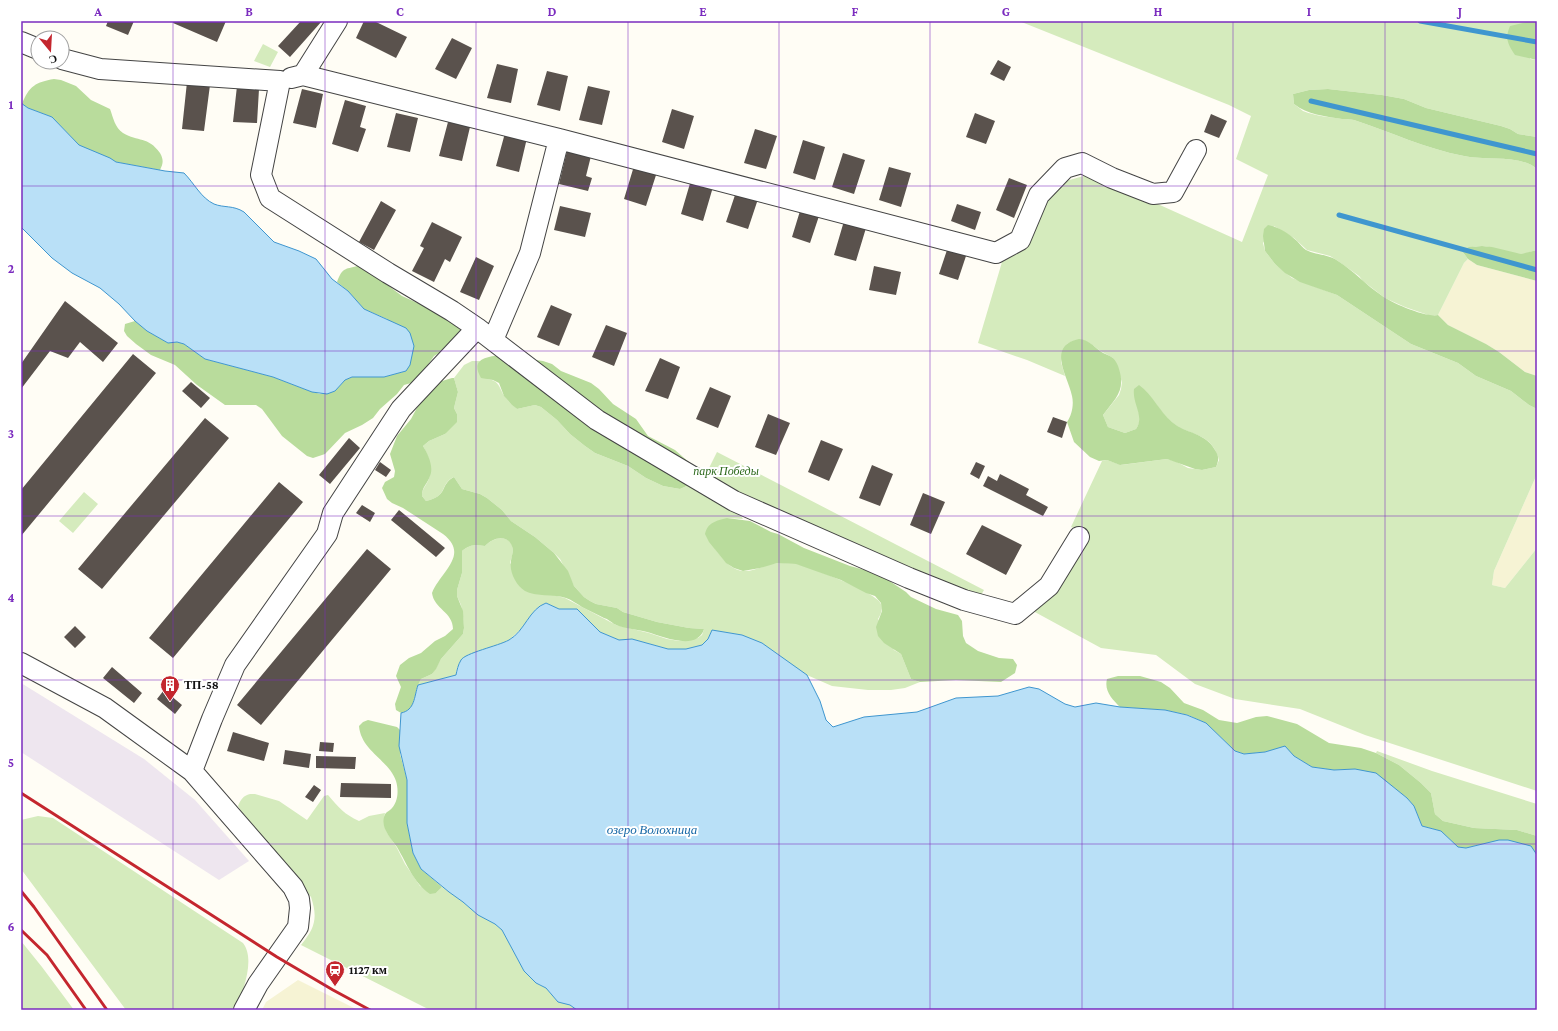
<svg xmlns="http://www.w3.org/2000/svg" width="1558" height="1031" font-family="'Crimson Pro',serif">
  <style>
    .industrial { fill: #eee6ef }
    .farmland { fill: #f6f3d4 }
    .green { fill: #d5ebbd }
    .forest { fill: #b9dc9c }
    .water { fill: #b9e0f7; stroke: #3f96cf }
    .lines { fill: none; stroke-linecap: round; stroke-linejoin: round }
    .stream { stroke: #3f96cf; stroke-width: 5 }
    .building { fill: #5a524d }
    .minor-casing { stroke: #444; stroke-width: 22 }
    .minor { stroke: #fff; stroke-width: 20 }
    .rail { stroke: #c4262e; stroke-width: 3 }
    .grid { fill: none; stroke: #7b2cbf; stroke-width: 1; stroke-opacity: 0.55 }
    .labels { text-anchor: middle; stroke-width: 4; stroke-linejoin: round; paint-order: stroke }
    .park-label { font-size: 12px; font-style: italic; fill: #2f6b1f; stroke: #fff }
    .poi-label { font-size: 12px; font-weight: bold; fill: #111; stroke: #fff; text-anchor: start }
    .water-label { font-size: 13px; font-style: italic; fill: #1768a6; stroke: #fff }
    .neatline { fill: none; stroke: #7b2cbf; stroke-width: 1.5 }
    .grid-label { font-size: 13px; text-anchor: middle; font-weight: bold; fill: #7b2cbf }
  </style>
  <rect width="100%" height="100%" fill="#fffdf5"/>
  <path class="industrial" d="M21 683 144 759 195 800 249 861 219 880 21 752Z"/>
  <path class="farmland" d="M1468 259 1477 265 1537 281V376L1525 372 1499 352 1486 344 1448 325 1438 315 1464 263Z
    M1537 474V548L1505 588 1492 585 1494 571Z
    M298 980 358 1010H262L266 1002Z"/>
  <path class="green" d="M1019 21H1537V22H1527L1530 59 1537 60V137L1518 134 1510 129 1501 126 1426 108 1404 99 1382 95 1328 89 1309 90 1293 94 1294 104C1297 106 1300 109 1303 111 1315 116 1330 117 1342 119 1346 119 1350 119 1354 120 1391 132 1426 149 1464 156 1486 161 1520 154 1537 169V250C1532 251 1526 254 1521 254 1500 254 1485 238 1462 251L1468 259 1464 263 1438 315 1431 316 1405 307 1385 298 1363 281 1359 276 1338 261 1330 256 1307 250 1294 238 1274 226 1263 243 1265 251 1275 264 1292 278 1337 295 1411 344 1458 363 1476 376 1511 391 1529 405 1537 409V474L1494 571 1492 585 1505 588 1537 548V791L1365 735 1300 709 1235 699 1195 684 1156 655 1101 648 1033 611 1055 586 1090 534 1071 527 1102 461 1107 460 1121 465 1167 459 1175 461 1188 468 1202 470 1216 467 1219 460C1212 432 1191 437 1173 423 1166 418 1161 411 1156 404L1138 409C1140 417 1141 422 1136 429L1125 433 1108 427 1103 415 1119 395 1121 389 1122 382 1113 358C1109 355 1103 353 1099 350 1088 341 1080 336 1067 344L1061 362 1065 376 1027 360 978 343 1002 262 1027 247 1044 199 1066 181 1087 175 1151 201 1242 242 1268 175 1236 159 1251 116 1229 105Z
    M263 44 278 52 270 67 254 61Z
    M472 361H480L478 366 487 379C498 380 499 386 503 394 507 400 512 405 517 409L535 405 541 407 557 420 570 434 585 446 595 453 628 466 646 478 663 486 680 489 691 484 738 510 743 519 727 518 715 549C722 557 730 570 743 571 755 572 767 563 778 563 784 563 791 563 797 564 810 567 878 593 881 604 883 609 881 614 878 619L894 650 901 654 911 679 920 682 905 688 891 690H868L832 686 800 672 762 643 742 635 712 630 708 639 702 645 686 649H668L632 639 619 640 600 632 577 609H559L546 603 535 610 521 629 509 640 496 646 475 652 457 668 456 675 418 685 421 679 432 674 436 668 441 659 463 634 464 628 463 616 461 605 457 596V590L462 573V551C470 544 476 545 485 546 493 537 511 533 513 550 513 554 511 559 510 563L536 594 553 595 565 598 616 625 649 633 667 639 679 641 698 638 702 635 704 629 689 628 657 622 623 612 617 608 596 604 590 601 584 597 574 586 560 559 554 553 535 537 511 521 502 510 487 498 480 494 462 489 454 477C439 484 449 496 426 501L422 496C422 489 425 487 428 481 433 469 429 457 423 446L429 441 445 434 457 414 454 408 458 392 454 378 464 365Z
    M717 452 984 590 980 597 754 501 705 476Z
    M84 492 98 504 73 533 59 521Z
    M1377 751 1432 771 1537 804V836L1517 830 1474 828 1443 821 1435 814 1431 793 1421 783 1399 765 1376 753Z
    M250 794H255L279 801 307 820 324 796 328 795C339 808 344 814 359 821L369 816 385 813 384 818 386 831 397 848 405 864 420 886 436 893 442 887 463 902 478 915 495 924 502 930 524 971 536 983 546 988 558 1002 570 1005 577 1010H430L301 945C315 928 318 918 311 897L241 811 238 806C241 799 243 796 250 794Z
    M38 816 53 818 243 943C256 960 242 991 237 1010H126L21 869V820Z
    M21 941 42 967 74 1010H21Z"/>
  <path class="forest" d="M1527 22H1537V60L1515 55C1507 43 1505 38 1510 26Z
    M54 79 61 80 76 86 91 100 110 109C113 117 115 128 123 133 138 142 148 136 160 153 164 160 163 164 160 170L116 162 104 156 85 149 79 145 52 117 28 108 22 104C29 86 36 82 54 79Z
    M1328 89 1382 95 1404 99 1426 108 1501 126 1510 129 1518 134 1537 137V169C1520 154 1486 161 1464 156 1426 149 1391 132 1354 120 1350 119 1346 119 1342 119 1324 116 1308 115 1294 104L1293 94 1309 90Z
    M1268 225C1279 227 1290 234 1297 241 1300 244 1303 248 1306 250 1315 255 1328 254 1338 261 1354 271 1366 285 1381 295 1391 303 1427 318 1438 315L1448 325 1486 344 1499 352 1525 372 1537 376V409L1529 405 1511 391 1476 376 1458 363 1411 344 1337 295 1300 282 1285 273 1275 264 1265 251 1263 236 1264 229Z
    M1482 246 1492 247 1521 254 1537 250V281L1477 265 1468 259 1462 251 1469 247Z
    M361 265 402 296 422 305 460 327 461 332 444 350 434 356 421 375 411 383 404 385 397 394 380 409 373 418 362 425 345 433 325 454 313 458 307 456 282 436 262 409 256 405H225L197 385 175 365 151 355 136 344 127 336 124 331 125 324 135 321 147 331 168 343 177 342 184 344 205 359 273 377 304 389 320 394 335 391 345 380 352 377H384L406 371 387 319 364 309 348 291 337 282C343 266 345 270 361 265Z
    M1079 339C1089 340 1092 345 1100 351 1104 354 1109 355 1113 358 1116 361 1118 365 1119 369 1126 391 1115 399 1103 415L1108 427 1125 433 1136 429C1145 416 1132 404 1134 389L1139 385C1153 395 1159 411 1172 422 1186 434 1205 432 1215 450 1219 456 1219 460 1216 467L1202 470 1195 469 1167 459 1120 465 1107 460 1099 461 1090 457 1074 442 1067 422C1072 415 1074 404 1072 396 1068 376 1046 346 1079 339Z
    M500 355 543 361 552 364 561 371 591 383 599 389 613 404 636 419 648 436 675 450 691 464V484L680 489 663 486 646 478 628 466 595 453 585 446 570 434 557 420 541 407 535 405 517 409 512 405 504 396 499 383 493 380 481 378C470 359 486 357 500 355Z
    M452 378H454L458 392 454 408 457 414V422L445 434 429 441 423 446C428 454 434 467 430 476 427 485 422 486 422 496L426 501C449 496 439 485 454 477L462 489 480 494 487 498 502 510 511 521 535 537 554 553 568 571 574 586 584 597 590 601 596 604 617 608 623 612 657 622 689 628 704 629C697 652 662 636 647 632 636 629 625 629 614 624 611 622 608 619 604 618 597 614 589 611 582 607 577 604 572 600 566 598 554 594 535 597 525 591 516 585 509 572 511 561 511 558 513 553 513 550 510 533 493 537 485 546 476 545 470 544 462 551V573L457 590V596L463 611 464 628 463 634 441 659 436 669 432 674 421 679 418 685 412 707 407 712 401 713 396 710 395 704 401 687 396 676 400 665 409 658 421 653 435 641 445 636 453 629C453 612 434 609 432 593 441 571 470 555 443 534L403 508 392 503 387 499 382 488 385 482 394 477 395 471 390 454 397 436 411 419 419 404 437 384 442 381Z
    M727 518 750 521 771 532 778 534 804 548 850 566 872 572 885 578 906 592 911 597 936 609 958 615 962 621 963 636 966 643 978 651 999 658 1013 659 1017 665 1015 673 1001 682 956 680 920 682 911 679 901 654 884 643 878 636 876 627 882 611 881 603 875 596 866 593 841 580 796 564 777 563 760 568 743 571 734 568 726 563 709 542 705 534C708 522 716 521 727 518Z
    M1118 676H1140L1161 682 1170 688 1184 703 1203 710 1219 720 1237 723 1256 717 1267 716 1297 724 1329 743 1361 748 1376 753 1399 765 1421 783 1431 793 1435 814 1443 821 1474 828 1517 830 1537 836V855L1530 846 1478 845 1466 848 1458 847 1441 831 1422 826 1414 806 1407 798 1388 783 1355 769 1334 770 1312 767 1294 756 1285 747 1265 752 1244 754 1235 751 1206 723 1188 715 1165 710 1120 707C1112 699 1104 691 1107 679Z
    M368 720 397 727 401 731 400 754 407 780V823L413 853 421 869 442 887 436 893 430 894C413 882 407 864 397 847 391 838 381 829 384 817 385 813 387 812 390 810 398 803 399 791 396 781 389 760 361 751 359 726L363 722Z"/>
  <path class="water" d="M21 103 28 108 52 117 79 145 110 158 116 162 165 171 184 173C194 183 201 198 214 204 224 208 233 205 244 212L274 242 299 251 316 259 332 279 348 291 364 309 406 328 410 333 414 346 410 365 406 371 384 377H352L345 380 335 391 327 394 312 392 273 377 205 359 184 344 177 342 168 343 147 331 135 321 119 304 100 288 72 273 52 258 21 227Z
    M546 603 559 609H577L600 632 619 640 632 639 668 649H686L702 645 708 639 712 630 742 635 762 643 807 675 820 701 826 720 833 727 864 717 917 712 956 698 998 696 1029 687 1039 689 1065 704 1075 707 1096 703 1120 707 1165 710 1187 715 1206 723 1235 751 1244 754 1265 752 1285 746 1294 756 1312 767 1334 770 1355 769 1376 773 1407 798 1414 806 1422 826 1441 831 1458 847 1466 848 1499 840H1508L1531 846 1537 855V1010H577L570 1005 558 1002 546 988 536 983 524 971 502 930 495 924 478 915 463 902 449 892 421 869 413 853 407 823V780L399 746 401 713C415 710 414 697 418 685L456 675C457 670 458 665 461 660 465 653 498 646 509 640 525 631 529 609 546 603Z"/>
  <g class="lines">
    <path class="stream" d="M1420 21 1537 42
      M1311 101 1537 154
      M1339 215 1537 270"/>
  </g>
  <path class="building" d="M108 21H134L128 35 106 26Z
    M174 21H226L217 42 173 23Z
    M301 21H322L290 57 278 46Z
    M364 21H374L407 37 396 58 356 38Z
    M452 38 472 48 456 79 435 69Z
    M998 60 1011 67 1004 81 990 74Z
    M497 64 518 69 511 103 487 98Z
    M547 71 568 76 560 111 537 105Z
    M187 82 210 85 204 131 182 129Z
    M237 86 259 89 257 123 233 122Z
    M588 86 610 91 602 125 579 120Z
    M302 89 323 94 316 128 293 123Z
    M345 100 366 106 360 127 366 129 358 152 332 144Z
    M672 109 694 116 684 149 662 142Z
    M396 113 418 118 410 152 387 147Z
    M975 113 995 121 986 144 966 137Z
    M1211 114 1227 121 1219 138 1204 132Z
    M448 122 470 127 462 161 439 156Z
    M755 129 777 136 766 169 744 163Z
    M505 133 527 138 519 172 496 166Z
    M803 140 825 147 815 180 793 173Z
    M567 151 591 156 586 176 592 178 588 191 559 184Z
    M843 153 865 160 854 194 832 187Z
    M634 166 657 172 646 206 624 199Z
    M889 167 911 173 901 207 879 200Z
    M1009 178 1027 185 1014 218 996 210Z
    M691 180 713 187 703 221 681 214Z
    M737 189 759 196 748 229 726 222Z
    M381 201 396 210 374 250 359 242Z
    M957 204 981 212 975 230 951 221Z
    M560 206 591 213 585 237 554 230Z
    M800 211 819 216 810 243 792 237Z
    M844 221 866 228 856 261 834 255Z
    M432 222 462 237 450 262 445 259 434 282 412 271 424 248 420 246Z
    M947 250 966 256 958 280 939 274Z
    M476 257 494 266 479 300 460 292Z
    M874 266 901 272 896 295 869 290Z
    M65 301 118 343 103 362 80 342 68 358 50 351 21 389V364Z
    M551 305 572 314 559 346 537 337Z
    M606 325 627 333 614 366 592 357Z
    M133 354 156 373 21 536V490Z
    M660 358 680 367 668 399 645 391Z
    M191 382 210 398 201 408 182 391Z
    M710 387 731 396 718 428 696 419Z
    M768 414 790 423 776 455 755 447Z
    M1053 417 1067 422 1062 438 1047 432Z
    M205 418 229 438 102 589 78 569Z
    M349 438 360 448 330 484 319 475Z
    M821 440 843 449 829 481 808 472Z
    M380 462 391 470 386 477 375 470Z
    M976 462 985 466 979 479 970 474Z
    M872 465 893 474 880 506 859 498Z
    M1000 474 1029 489 1026 495 1048 507 1043 516 983 486 988 476 997 481Z
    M279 482 303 502 173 658 149 638Z
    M923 493 945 502 931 534 910 525Z
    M362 505 375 513 370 522 356 513Z
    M399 510 445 548 436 557 391 520Z
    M982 525 1022 545 1006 575 966 554Z
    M367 549 391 569 261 725 237 705Z
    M75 626 86 637 75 648 64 637Z
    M112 667 142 693 134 703 103 678Z
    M164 690 182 705 175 714 157 699Z
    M233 732 269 743 264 761 227 751Z
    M320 742 334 743 333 752 319 751Z
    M285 750 311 754 309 768 283 764Z
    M316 756 356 757 355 769 316 768Z
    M341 783 391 784V798L340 797Z
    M314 785 321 790 313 802 305 797Z"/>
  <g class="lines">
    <defs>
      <path id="minor" d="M21 42 38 49
        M62 59 100 69 280 81 261 175 270 198 388 273 452 311 477 328 401 409 333 513 327 534 235 665 212 719 192 771
        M303 75 559 139 996 253 1020 240 1039 195 1065 168 1082 163 1112 178 1153 194 1173 192 1196 150
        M291 78 303 75 337 21
        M477 328 597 420 734 501 909 578 964 600 1015 614 1049 586 1079 537
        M493 340 530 253 559 139
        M21 663 105 708 192 771 293 887 299 899 300 908 298 927 258 984 244 1010"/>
    </defs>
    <use href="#minor" class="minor-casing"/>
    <use href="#minor" class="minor"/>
    <path class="rail" d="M21 793 277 957 333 990 370 1010
      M21 891 34 907 107 1010
      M21 930 47 955 86 1010"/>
  </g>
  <path class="grid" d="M173 21V1010M325 21V1010M476 21V1010M628 21V1010M779 21V1010M930 21V1010M1082 21V1010M1233 21V1010M1385 21V1010M21 186H1537M21 351H1537M21 516H1537M21 680H1537M21 844H1537"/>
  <defs>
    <symbol id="building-pin" viewBox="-11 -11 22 30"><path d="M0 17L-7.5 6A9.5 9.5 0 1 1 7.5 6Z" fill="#c4262e" stroke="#fff"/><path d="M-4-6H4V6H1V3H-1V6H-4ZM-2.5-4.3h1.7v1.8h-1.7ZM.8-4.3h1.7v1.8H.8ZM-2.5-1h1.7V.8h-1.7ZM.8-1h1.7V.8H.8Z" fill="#fff"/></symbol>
    <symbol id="station-pin" viewBox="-11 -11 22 30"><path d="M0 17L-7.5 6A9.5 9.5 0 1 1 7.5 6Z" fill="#c4262e" stroke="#fff"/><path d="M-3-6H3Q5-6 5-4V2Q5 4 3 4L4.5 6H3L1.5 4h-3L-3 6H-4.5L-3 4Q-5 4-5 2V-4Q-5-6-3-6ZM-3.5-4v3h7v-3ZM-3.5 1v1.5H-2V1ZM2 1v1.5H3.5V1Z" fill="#fff"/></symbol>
  </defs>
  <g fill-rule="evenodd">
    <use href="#building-pin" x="159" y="674" width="22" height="30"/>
    <use href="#station-pin" x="324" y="959" width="22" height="30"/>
  </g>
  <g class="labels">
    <g class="park-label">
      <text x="726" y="475">парк Победы</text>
    </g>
    <g class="poi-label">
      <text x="184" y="689">ТП-58</text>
      <text x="349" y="974">1127 км</text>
    </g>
    <g class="water-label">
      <text x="652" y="834">озеро Волохница</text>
    </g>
  </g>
  <rect width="1558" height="1031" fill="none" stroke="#ffffff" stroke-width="44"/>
  <g transform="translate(50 50) rotate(162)"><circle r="19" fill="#ffffff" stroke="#a0a0a0"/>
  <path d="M0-3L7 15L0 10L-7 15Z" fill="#c4262e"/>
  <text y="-6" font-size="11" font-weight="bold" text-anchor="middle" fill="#111111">С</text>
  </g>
  <rect x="22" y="22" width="1514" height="987" class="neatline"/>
  <g class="grid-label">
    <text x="98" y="16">A</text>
    <text x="249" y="16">B</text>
    <text x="400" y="16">C</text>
    <text x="552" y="16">D</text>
    <text x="703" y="16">E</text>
    <text x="855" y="16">F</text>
    <text x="1006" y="16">G</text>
    <text x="1158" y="16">H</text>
    <text x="1309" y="16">I</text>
    <text x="1460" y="16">J</text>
    <text x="11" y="109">1</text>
    <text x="11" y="273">2</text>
    <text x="11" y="438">3</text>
    <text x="11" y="602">4</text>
    <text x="11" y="767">5</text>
    <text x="11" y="931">6</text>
  </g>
</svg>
